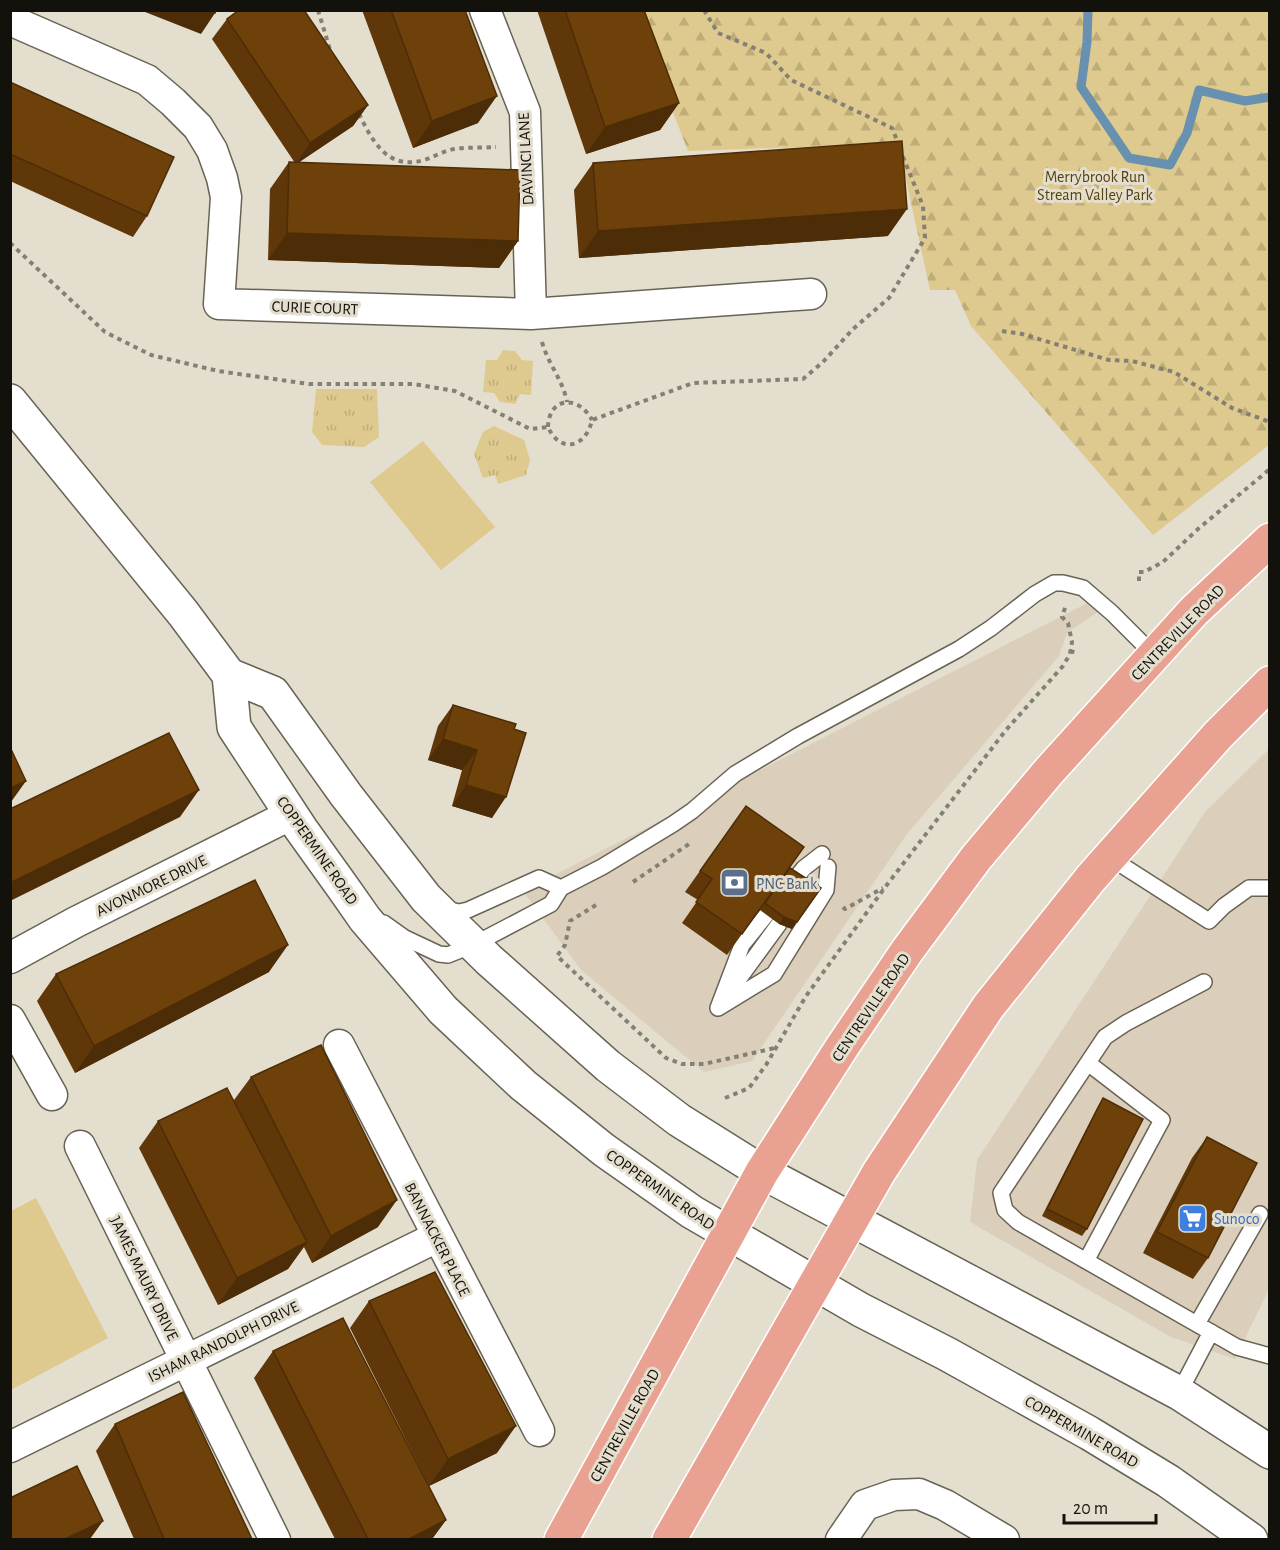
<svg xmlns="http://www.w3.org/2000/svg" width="1280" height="1550" font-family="'Alegreya Sans',sans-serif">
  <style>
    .commercial { fill: #dbcfbb }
    .grass { fill: url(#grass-tufts) }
    .forest { fill: url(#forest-firs) }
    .pitch { fill: #dec98e }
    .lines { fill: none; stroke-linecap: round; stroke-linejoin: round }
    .stream { stroke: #6890af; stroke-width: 9 }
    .service-casing { stroke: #686354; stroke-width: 18 }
    .minor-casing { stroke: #686354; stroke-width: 33 }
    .tertiary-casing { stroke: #686354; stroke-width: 36 }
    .primary-casing { stroke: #fff; stroke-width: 36 }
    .path { stroke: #848074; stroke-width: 4; stroke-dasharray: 4.5 4.5; stroke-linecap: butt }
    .service { stroke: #fff; stroke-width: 15 }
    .minor { stroke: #fff; stroke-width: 30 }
    .tertiary { stroke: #fff; stroke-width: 33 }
    .primary { stroke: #e9a291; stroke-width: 33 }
    .wall { fill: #5f3709 }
    .shaded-wall { fill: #4d2d07 }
    .building { fill: #6e400a; stroke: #4d2d07; stroke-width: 1.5 }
    .labels { text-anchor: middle; stroke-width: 6; stroke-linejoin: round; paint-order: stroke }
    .street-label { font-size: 16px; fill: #13110b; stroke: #e4dece }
    .park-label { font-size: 16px; fill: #54430e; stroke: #e4dece }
    .service-label { font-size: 16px; fill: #4e5e75; stroke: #e4dece; text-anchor: start }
    .shop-label { font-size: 16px; fill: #366cbe; stroke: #e4dece; text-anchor: start }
  </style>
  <defs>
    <pattern id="grass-tufts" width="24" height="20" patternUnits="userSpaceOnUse" patternTransform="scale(1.5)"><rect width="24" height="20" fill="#dec98e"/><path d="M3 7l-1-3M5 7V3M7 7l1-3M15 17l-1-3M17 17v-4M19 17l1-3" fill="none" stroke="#beac79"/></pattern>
    <pattern id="forest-firs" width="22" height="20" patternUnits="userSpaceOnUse" patternTransform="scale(1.5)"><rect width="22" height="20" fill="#dec98e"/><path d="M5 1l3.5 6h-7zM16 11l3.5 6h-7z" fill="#beac79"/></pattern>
  </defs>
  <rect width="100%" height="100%" fill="#e4dece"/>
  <path class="commercial" d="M1103 595 1108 605 1067 633 1059 656 907 834 752 1061 704 1072 581 970 523 891Z
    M1269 749V1289L1235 1359 1171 1337 970 1222 977 1160 1205 812Z"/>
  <path class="grass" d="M503 350 515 351 522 360 533 361 531 395 520 394 515 404 500 402 494 393 483 392 486 360H497Z
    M316 389H377L379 437 364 447 322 445 312 432Z
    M494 426 524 440 530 460 526 475 498 484 495 475 483 478 474 454 483 432Z"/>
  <path class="forest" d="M634 11H1269V445L1153 535 971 326 955 290H930L905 175 885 156 859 145 688 151Z"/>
  <path class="pitch" d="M423 441 495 527 441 570 370 482Z
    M36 1198 108 1338 11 1390V1211Z"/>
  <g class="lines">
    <path class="stream" d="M1088 10 1087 42 1081 87 1129 158 1170 165 1187 133 1199 90 1245 101 1270 97"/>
    <defs>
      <path id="service" d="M1109 857 1209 921 1224 906 1249 888H1270
        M445 909 459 912 468 910 539 878 561 888
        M384 923 405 938 439 954 448 955 473 945 551 904 561 888 602 867 673 824 692 811 735 774 798 736 959 649 991 628 1035 594 1054 583H1063L1083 588 1112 613 1154 655
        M1204 982 1126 1023 1105 1037 1001 1193 1005 1210 1018 1222 1237 1347 1270 1356
        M730 991 779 924
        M718 1008 742 945 804 868 822 854
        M718 1008 774 974 826 890 828 867
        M1086 1261 1162 1120 1088 1063
        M1197 1324 1260 1214
        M1179 1393 1211 1332"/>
      <path id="minor" d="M485 10 525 112 531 314
        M10 20 147 80 173 102 198 127 212 150 222 178 226 197 219 304 531 314 811 294
        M10 958 76 922 292 814
        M10 1020 52 1095
        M339 1045 539 1431
        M80 1146 275 1540
        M10 1447 437 1237
        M841 1540 865 1505 894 1495 919 1494 945 1505 1004 1540"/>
      <path id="tertiary" d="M10 401 183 613 229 675 273 693 346 795 426 898 489 960 608 1066 679 1120 762 1172 1179 1393 1270 1452
        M229 675 234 727 301 829 344 889 365 919 443 1010 523 1085 604 1150 692 1212 861 1310 947 1354 1089 1433 1168 1481 1251 1540"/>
      <path id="primary" d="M561 1540 762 1172 842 1047 907 951 976 858 1050 770 1194 611 1270 540
        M669 1540 879 1172 988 1007 1091 878 1218 735 1270 683"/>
    </defs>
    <use href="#service" class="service-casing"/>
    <use href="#minor" class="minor-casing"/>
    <use href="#tertiary" class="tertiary-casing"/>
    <use href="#primary" class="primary-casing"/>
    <path class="path" d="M318 10 331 53
      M704 10 718 33 766 53 791 80 892 128 899 145
      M359 114C372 140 387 171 424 160 434 157 443 151 454 149 468 147 483 148 496 147
      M10 243 105 332 151 355 218 371 309 384H413L455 391 530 429 548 427C560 454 586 448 592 420L693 383 803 379 823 362 853 329 889 298 925 238 923 206 901 152
      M1002 331 1022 334 1109 360 1132 361 1174 372 1232 408 1270 422
      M542 342C548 364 563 380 567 402
      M548 427C549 396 579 395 592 420
      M1139 581V572H1144L1163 562 1198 529 1270 469
      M1070 651 1077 653
      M633 882 689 844
      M596 905 570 921 565 945 557 956 666 1058 682 1064H704L775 1048
      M843 907 845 909 883 888
      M725 1098 749 1088 766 1065 806 996 886 886 1006 730 1063 666 1070 654 1072 642 1068 623 1062 617 1066 605"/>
    <use href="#service" class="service"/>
    <use href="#minor" class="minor"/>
    <use href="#tertiary" class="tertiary"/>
    <use href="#primary" class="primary"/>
  </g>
  <path class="wall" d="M362 10H465L478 123 413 148Z
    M537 10H644L679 103 660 130 586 154Z
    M227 19 368 105 353 126 298 163 518 241 499 268 268 260 270 189 289 162 295 163 212 39Z
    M10 82 147 216 133 237 10 181Z
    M593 163 888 236 579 258 574 190Z
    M453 705 516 724 492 818 452 806 462 770 428 760 438 726Z
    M746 806 804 847 727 955 682 923 698 900 685 892Z
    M821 888 792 929 779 924 760 910 765 903Z
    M269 972 75 1073 37 1001 56 974Z
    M251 1077 378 1227 312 1263 304 1247 288 1269 218 1305 139 1148 158 1121 234 1100Z
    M1103 1098 1087 1229 1082 1236 1042 1216 1098 1106Z
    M1207 1137 1208 1258 1193 1279 1143 1253 1192 1158Z
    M369 1301 497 1453 429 1486 350 1328Z
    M273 1351 446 1520 432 1539H335L254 1378Z
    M115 1424 252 1539H134L96 1451Z"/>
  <path class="shaded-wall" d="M140 10H208L215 13 201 34Z
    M497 96 478 123 413 148 432 121Z
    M679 103 660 130 586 154 605 127Z
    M368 105 353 126 296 164 310 143Z
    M907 209 888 236 579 258 598 231Z
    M287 233 518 241 499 268 268 260Z
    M443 739 477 750 462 770 428 760Z
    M26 781 11 802H10V788Z
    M466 785 506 797 492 818 452 806Z
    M199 790 180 817 10 901V883Z
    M784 917 797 922 792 929 779 924Z
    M288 945 269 972 75 1073 94 1046Z
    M397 1200 378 1227 312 1263 331 1236Z
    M307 1242 288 1269 218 1305 237 1278Z
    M516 1426 497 1453 429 1486 448 1459Z
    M446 1520 432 1539H409Z
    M103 1521 90 1539H65Z"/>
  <path class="building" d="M208 10H216L215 13Z
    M239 10H304L368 105 310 143 227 19Z
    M391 10H465L497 96 432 121Z
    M565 10H644L679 103 605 127Z
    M10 82 174 157 147 216 10 154Z
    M902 141 907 209 598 231 593 163Z
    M289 162 520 170 518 241 287 233Z
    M453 705 516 724 514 729 526 733 506 797 466 785 477 750 443 739Z
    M169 733 199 790 10 883V809Z
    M10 747 26 781 10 788Z
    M746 806 804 847 742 934 696 902 712 879 700 871Z
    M790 868 821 888 797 922 784 917 765 903Z
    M255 880 288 945 94 1046 56 974Z
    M321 1045 397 1200 331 1236 251 1077Z
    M227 1088 307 1242 237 1278 158 1121Z
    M1103 1098 1143 1119 1087 1229 1047 1209Z
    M1207 1137 1257 1163 1208 1258 1157 1232Z
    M435 1272 516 1426 448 1459 369 1301Z
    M343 1318 446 1520 409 1539H368L273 1351Z
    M183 1392 252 1539H164L115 1424Z
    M77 1466 103 1521 65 1539H10V1498Z"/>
  <defs>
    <symbol id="bank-square" viewBox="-11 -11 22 22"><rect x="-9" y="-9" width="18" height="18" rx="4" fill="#5c6f8a" stroke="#e4dece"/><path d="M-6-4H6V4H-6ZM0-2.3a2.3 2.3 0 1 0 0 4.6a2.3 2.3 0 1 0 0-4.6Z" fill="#fff"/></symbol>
    <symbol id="supermarket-square" viewBox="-11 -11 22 22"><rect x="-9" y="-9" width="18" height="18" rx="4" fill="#3f7fe0" stroke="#e4dece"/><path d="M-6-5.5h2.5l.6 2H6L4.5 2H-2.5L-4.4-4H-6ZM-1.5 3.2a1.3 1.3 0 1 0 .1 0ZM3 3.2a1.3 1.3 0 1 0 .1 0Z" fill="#fff"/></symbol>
  </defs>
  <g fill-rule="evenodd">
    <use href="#bank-square" x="718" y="866" width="33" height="33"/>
    <use href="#supermarket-square" x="1176" y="1202" width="33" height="33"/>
  </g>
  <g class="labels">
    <g class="street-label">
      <text transform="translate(525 159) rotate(-93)" y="6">DAVINCI LANE</text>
      <text transform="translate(315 307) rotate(2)" y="6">CURIE COURT</text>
      <text transform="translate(1177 632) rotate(-46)" y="6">CENTREVILLE ROAD</text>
      <text transform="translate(318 850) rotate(55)" y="6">COPPERMINE ROAD</text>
      <text transform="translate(151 885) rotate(-26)" y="6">AVONMORE DRIVE</text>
      <text transform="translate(870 1007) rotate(-56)" y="6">CENTREVILLE ROAD</text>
      <text transform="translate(661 1189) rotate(35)" y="6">COPPERMINE ROAD</text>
      <text transform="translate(438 1239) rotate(63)" y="6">BANNACKER PLACE</text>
      <text transform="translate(145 1278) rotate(64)" y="6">JAMES MAURY DRIVE</text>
      <text transform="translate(223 1341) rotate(-26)" y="6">ISHAM RANDOLPH DRIVE</text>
      <text transform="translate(624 1425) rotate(-61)" y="6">CENTREVILLE ROAD</text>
      <text transform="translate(1082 1431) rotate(30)" y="6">COPPERMINE ROAD</text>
    </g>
    <g class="park-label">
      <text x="1095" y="182">Merrybrook Run<tspan x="1095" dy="18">Stream Valley Park</tspan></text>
    </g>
    <g class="service-label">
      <text x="756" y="889">PNC Bank</text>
    </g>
    <g class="shop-label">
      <text x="1214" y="1224">Sunoco</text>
    </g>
  </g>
  <rect width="1280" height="1550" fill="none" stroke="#13110b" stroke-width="24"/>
  <path d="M1064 1514v9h92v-9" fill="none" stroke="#13110b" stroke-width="3"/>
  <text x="1073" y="1514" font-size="18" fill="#13110b" stroke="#e4dece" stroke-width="4.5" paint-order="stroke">20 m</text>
</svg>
